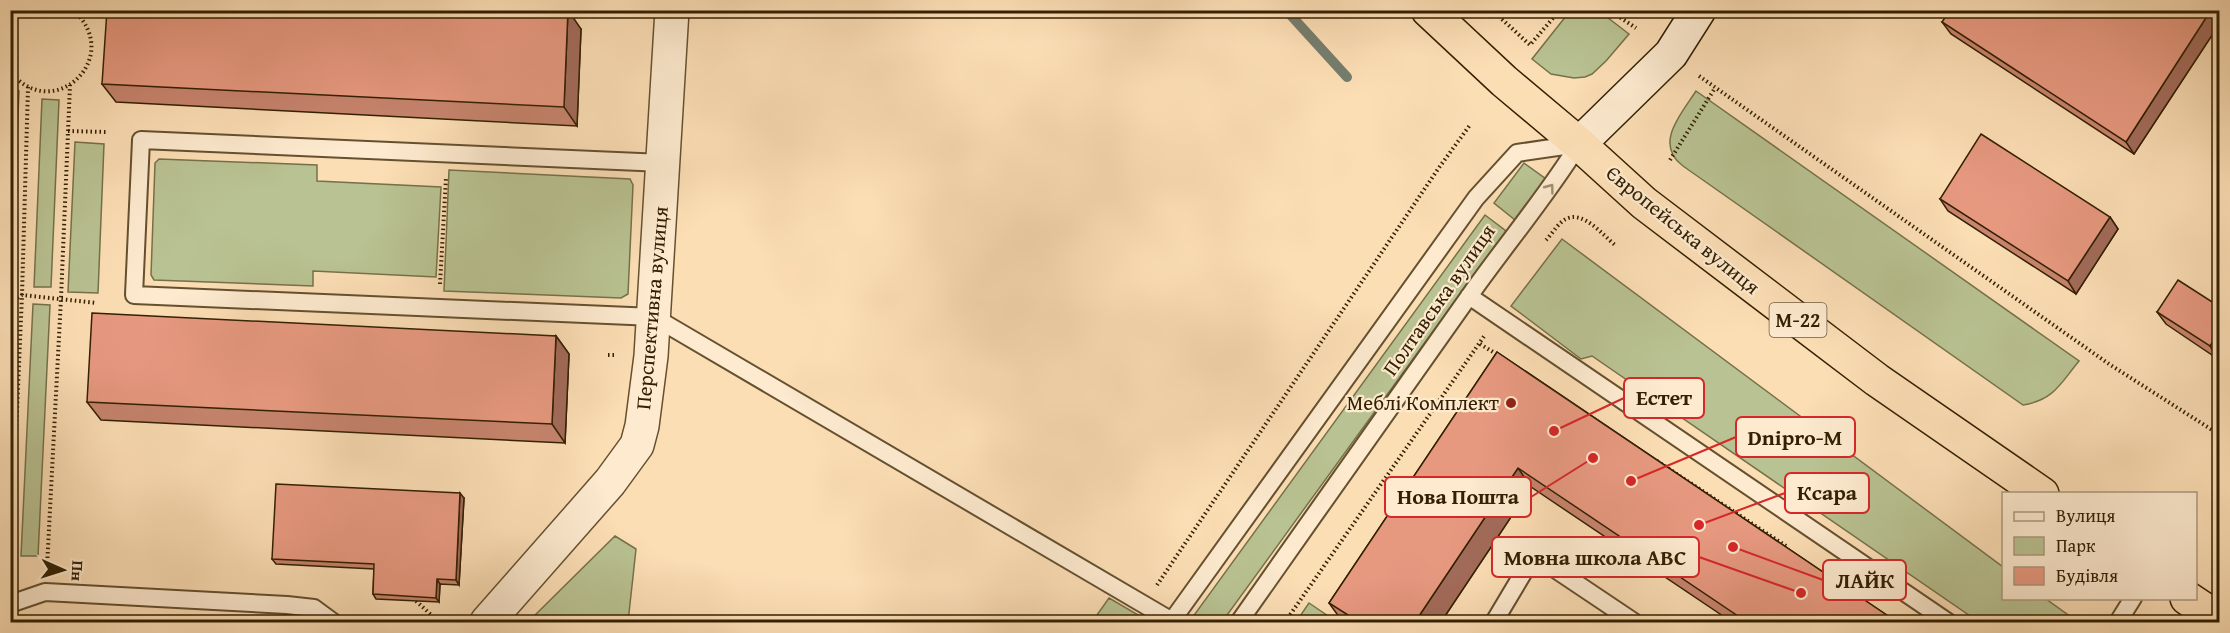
<svg xmlns="http://www.w3.org/2000/svg" width="2230" height="633" font-family="'Gentium Book Plus',serif">
  <style>
    .green { fill: #b9c292; stroke: #76714a; stroke-width: 1.5 }
    .lines { fill: none; stroke-linecap: round; stroke-linejoin: round }
    .stream { stroke: #757d6e; stroke-width: 10 }
    .lane-casing { stroke: #65502f; stroke-width: 20 }
    .street-casing { stroke: #65502f; stroke-width: 36 }
    .secondary-casing { stroke: #332002; stroke-width: 36 }
    .highway-casing { stroke: #332002; stroke-width: 36 }
    .path { stroke: #332002; stroke-width: 4; stroke-dasharray: 1.5 3; stroke-linecap: butt }
    .lane { stroke: #fdeacf; stroke-width: 16 }
    .street { stroke: #fdeacf; stroke-width: 33 }
    .secondary { stroke: #fdeacf; stroke-width: 33 }
    .highway { stroke: #fcdeb5; stroke-width: 33 }
    .wall { fill: #c7846e; stroke: #332002; stroke-width: 1.5 }
    .shaded-wall { fill: #a26b5a; stroke: #332002; stroke-width: 1.5 }
    .building { fill: #e79980; stroke: #332002; stroke-width: 1.5 }
    .oneway { stroke: #a28f73 }
    .poi-dot { fill: #8f2418; stroke: #fdeacf; stroke-width: 2 }
    .labels { text-anchor: middle; stroke-width: 4.5; stroke-linejoin: round; paint-order: stroke }
    .shield { fill: #fdeacf; stroke: #705d40; stroke-width: 1.5 }
    .shield-label { font-size: 20px; font-weight: bold; fill: #332002 }
    .street-label { font-size: 21px; fill: #332002; stroke: #fdeacf }
    .poi-label { font-size: 21px; fill: #332002; stroke: #fdeacf; text-anchor: end }
    .leader { fill: none; stroke: #d62828; stroke-width: 2 }
    .callout-dot { fill: #d62828; stroke: #fdeacf; stroke-width: 2 }
    .callout { fill: #fdeacf; stroke: #d62828; stroke-width: 2 }
    .callout-label { font-size: 22px; text-anchor: middle; font-weight: bold; fill: #332002 }
  </style>
  <rect width="100%" height="100%" fill="#fcdeb5"/>
  <filter id="stains"><feTurbulence type="fractalNoise" baseFrequency=".00333" numOctaves="4"/><feColorMatrix values="0 0 0 0 .2 0 0 0 0 .09 0 0 0 0 .02 0 0 0 .5 -.17"/></filter>
  <radialGradient id="worn" r=".72"><stop offset=".6" stop-color="#630" stop-opacity="0"/><stop offset="1" stop-color="#630" stop-opacity=".3"/></radialGradient>
  <path class="green" d="M1570 11H1599L1629 34 1606 61 1592 74 1585 77 1574 78 1551 74 1532 59Z
    M11 87 19 91 11 276Z
    M1696 91 2079 361C2060 384 2054 400 2023 405L1683 166C1653 144 1682 113 1696 91Z
    M42 99 59 100 51 287H34Z
    M75 142 104 144 98 293 68 292Z
    M159 159 317 165V181L441 187 436 277 313 271V286L154 280 151 275 155 163Z
    M1524 163 1546 179 1515 220 1494 203Z
    M449 170 630 179 633 185 628 294 621 298 444 291Z
    M1485 215 1506 231 1222 622H1191L1192 618Z
    M1562 239 2003 567 2004 598 2046 599 2078 622H1979L1592 356 1581 359 1511 306Z
    M33 304 50 305 38 556H21Z
    M615 536 636 549 628 622H528Z
    M1109 598 1140 616 1146 622H1092Z
    M1309 603 1337 622H1296Z"/>
  <g class="lines">
    <path class="stream" d="M1286 10 1347 77"/>
    <defs>
      <path id="lane" d="M663 163 141 140 134 295 654 317 1172 621
        M1469 296 1948 622
        M10 604 45 592 287 605 314 608 333 622
        M1171 622 1476 198 1517 153 1578 144
        M1239 622C1316 513 1392 404 1470 295 1506 244 1546 197 1579 144
        M1494 622 1534 555 1634 622
        M2118 622 2133 598"/>
      <path id="street" d="M487 622 610 482 637 445 642 426 651 356 672 10"/>
      <path id="secondary" d="M1579 144 1671 54 1699 10"/>
      <path id="highway" d="M1428 10 1504 81 1579 144 1644 203 1877 380 2042 494
        M2187 598 2220 620"/>
    </defs>
    <use href="#lane" class="lane-casing"/>
    <use href="#street" class="street-casing"/>
    <use href="#secondary" class="secondary-casing"/>
    <use href="#highway" class="highway-casing"/>
    <path class="path" d="M1492 10 1530 45 1560 10
      M1609 10 1636 28
      M10 23 22 10
      M10 71C52 126 126 57 73 10
      M1699 76 2109 364 2220 435
      M68 131 106 132
      M1670 160 1715 88
      M1546 240C1552 234 1558 223 1566 219 1583 210 1603 235 1615 245
      M440 284 446 178
      M10 303 22 295 97 303
      M1480 344 1498 355
      M608 355H617
      M1657 461 1786 546
      M47 567 61 298 70 85
      M10 574 22 295 28 87
      M1157 585 1438 169 1470 125
      M416 601 439 622
      M1285 622 1485 335"/>
    <use href="#lane" class="lane"/>
    <use href="#street" class="street"/>
    <use href="#secondary" class="secondary"/>
    <use href="#highway" class="highway"/>
  </g>
  <path class="wall" d="M2220 10V23L2134 154 1951 34 1942 22Z
    M581 29 577 126 116 102 102 84Z
    M1940 199 2110 217 2118 229 2076 294 1948 211Z
    M2220 307V357L2218 359 2166 324 2157 312Z
    M556 336 569 354 565 443 101 420 87 402Z
    M1497 352 1897 622H1732L1531 487 1441 622H1344L1342 621 1329 603Z
    M464 498 459 585 440 584 439 602 376 599 373 594 374 569 276 564 272 559Z"/>
  <path class="shaded-wall" d="M568 10 581 29 577 126 564 107Z
    M2211 10H2220V23L2134 154 2126 142Z
    M2110 217 2118 229 2076 294 2068 281Z
    M2220 331V357L2218 359 2210 346Z
    M556 336 569 354 565 443 552 424Z
    M1518 468 1531 487 1441 622H1415Z
    M460 493 464 498 459 585 456 580Z
    M437 579 440 584 439 602 436 598Z"/>
  <path class="building" d="M107 10H568L564 107 102 84Z
    M1950 10H2211L2126 142 1942 22Z
    M1981 134 2110 217 2068 281 1940 199Z
    M2178 280 2220 307V331L2210 346 2157 312Z
    M92 313 556 336 552 424 87 402Z
    M1497 352 1897 622H1747L1518 468 1415 622H1359L1329 603Z
    M276 484 460 493 456 580 437 579 436 598 373 594 374 564 272 559Z
    M108 616 231 622H108Z"/>
  <defs><path id="oneway-chevron" d="M-2-3.5L2.5 0L-2 3.5" fill="none" stroke-width="1.6" stroke-linecap="round" stroke-linejoin="round" transform="scale(1.5)"/></defs>
  <use class="oneway" href="#oneway-chevron" transform="translate(1550 188) rotate(-53)"/>
  <circle class="poi-dot" cx="1511" cy="403" r="6"/>
  <g class="labels">
    <rect class="shield" x="1769.5" y="303" width="57" height="34" rx="4.5"/>
    <g class="shield-label">
      <text x="1798" y="327">М-22</text>
    </g>
    <g class="street-label">
      <text transform="translate(1683 230) rotate(39)" y="7">Європейська вулиця</text>
      <text transform="translate(1439 300) rotate(-55)" y="7">Полтавська вулиця</text>
      <text transform="translate(652 308) rotate(-85)" y="7">Перспективна вулиця</text>
    </g>
    <g class="poi-label">
      <text x="1499" y="410">Меблі Комплект</text>
    </g>
  </g>
  <path class="leader" d="M1554 431L1624 398M1631 481L1736 437M1699 525L1785 493M1593 458L1531 497M1801 593L1699 557M1733 547L1823 580"/>
  <g class="callout-dot">
    <circle cx="1554" cy="431" r="6"/>
    <circle cx="1631" cy="481" r="6"/>
    <circle cx="1699" cy="525" r="6"/>
    <circle cx="1593" cy="458" r="6"/>
    <circle cx="1801" cy="593" r="6"/>
    <circle cx="1733" cy="547" r="6"/>
  </g>
  <g class="callout">
    <rect x="1624" y="378" width="80" height="40" rx="6"/>
    <rect x="1736" y="417" width="119" height="40" rx="6"/>
    <rect x="1785" y="473" width="84" height="40" rx="6"/>
    <rect x="1385" y="477" width="146" height="40" rx="6"/>
    <rect x="1492" y="537" width="207" height="40" rx="6"/>
    <rect x="1823" y="560" width="83" height="40" rx="6"/>
  </g>
  <g class="callout-label">
    <text x="1664" y="405">Естет</text>
    <text x="1795" y="445">Dnipro-M</text>
    <text x="1827" y="500">Ксара</text>
    <text x="1458" y="504">Нова Пошта</text>
    <text x="1595" y="565">Мовна школа ABC</text>
    <text x="1865" y="588">ЛАЙК</text>
  </g>
  <rect width="2230" height="633" fill="none" stroke="#fcdeb5" stroke-width="36"/>
  <rect x="12" y="12" width="2206" height="609" fill="none" stroke="#332002" stroke-width="3"/>
  <rect x="18" y="18" width="2194" height="597" fill="none" stroke="#332002" stroke-width="1.5"/>
  <rect x="2002" y="492" width="195" height="108" fill="#fdeacf" stroke="#ac997d" stroke-width="1.5"/>
  <rect x="2014" y="512" width="30" height="9" fill="#fdeacf" stroke="#ac997d" stroke-width="1.5"/>
  <text x="2056" y="522" font-size="18" fill="#332002">Вулиця</text>
  <rect x="2014" y="537" width="30" height="18" fill="#b9c292" stroke="#ac997d" stroke-width="1.5"/>
  <text x="2056" y="552" font-size="18" fill="#332002">Парк</text>
  <rect x="2014" y="567" width="30" height="18" fill="#e79980" stroke="#ac997d" stroke-width="1.5"/>
  <text x="2056" y="582" font-size="18" fill="#332002">Будівля</text>
  <g transform="translate(63 570) rotate(93)" stroke="#fdeacf" stroke-width="4.5" paint-order="stroke">
  <path d="M0-4.5L10 22L0 15L-10 22Z" fill="#332002"/>
  <text y="-9" font-size="16" font-weight="bold" text-anchor="middle" fill="#332002">Пн</text>
  </g>
  <rect width="100%" height="100%" filter="url(#stains)"/>
  <rect width="100%" height="100%" fill="url(#worn)"/>
</svg>
